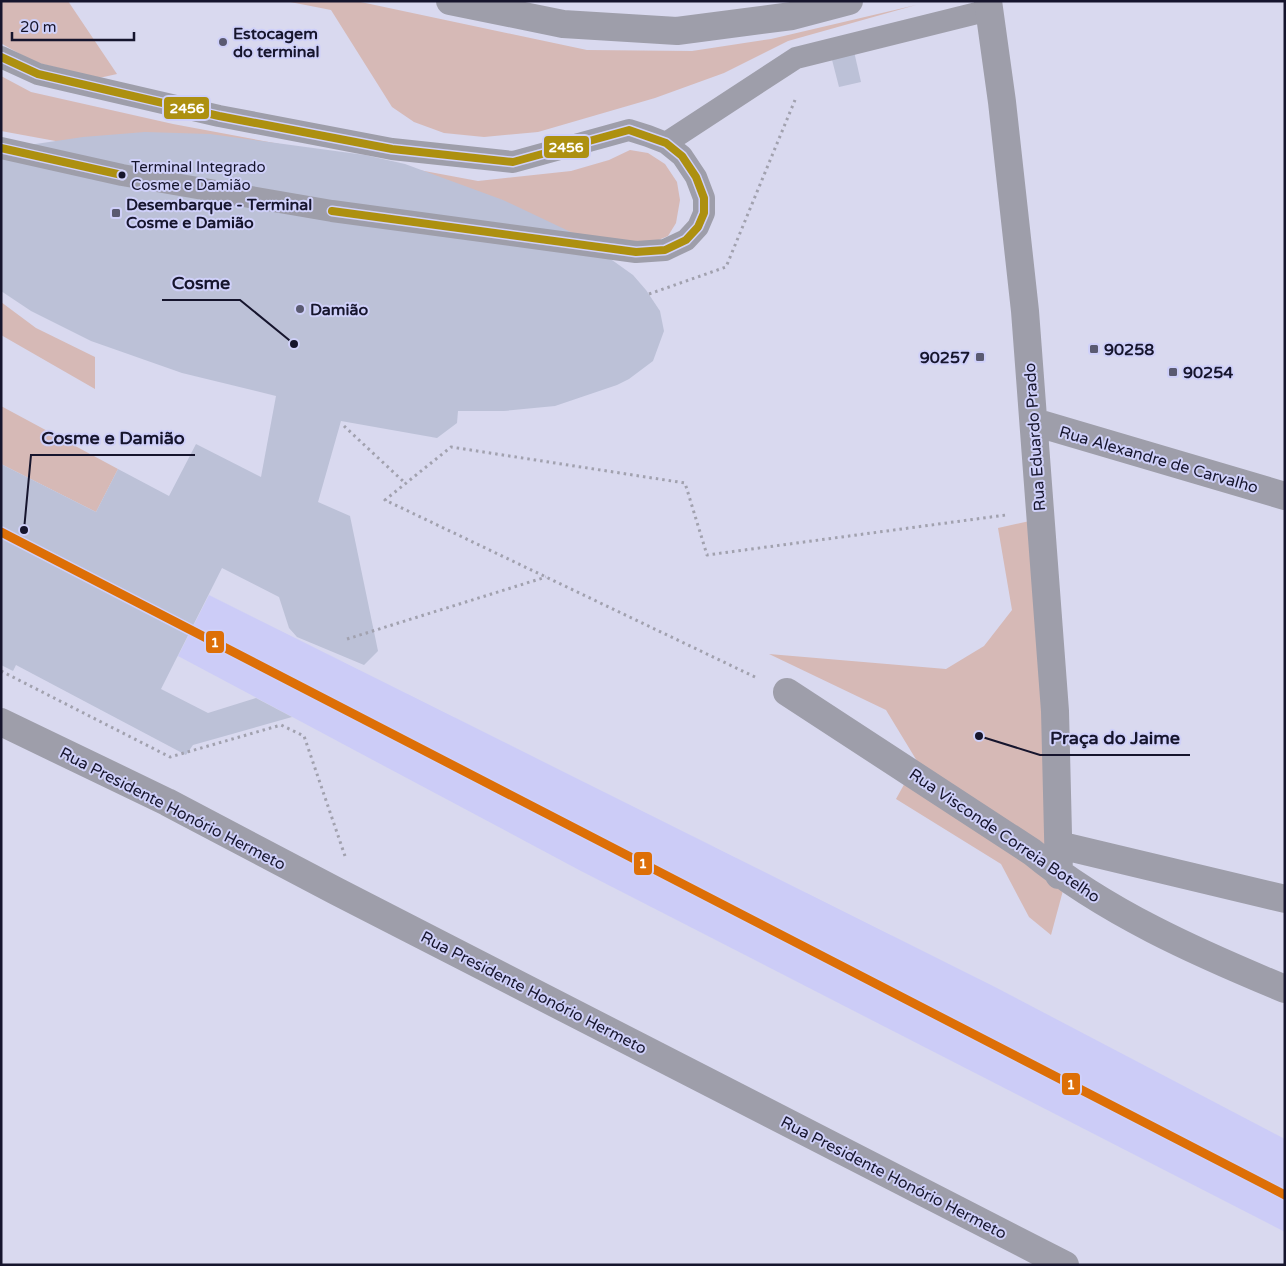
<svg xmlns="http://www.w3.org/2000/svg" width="1286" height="1266" font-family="'Varela Round',sans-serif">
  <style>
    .built { fill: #ccccf7 }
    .green { fill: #d6b9b6 }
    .building { fill: #bcc1d7 }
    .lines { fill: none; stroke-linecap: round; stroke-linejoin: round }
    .path { stroke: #a1a1ae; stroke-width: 3; stroke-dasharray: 2.5 4; stroke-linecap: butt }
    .service { stroke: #9e9eaa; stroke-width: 22 }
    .minor { stroke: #9e9eaa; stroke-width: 28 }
    .tertiary { stroke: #9e9eaa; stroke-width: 28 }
    .bus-1-casing { stroke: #cfd0f9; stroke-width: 11 }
    .bus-1 { stroke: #ad9010; stroke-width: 8 }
    .metro-1-casing { stroke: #cfd0f9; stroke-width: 12 }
    .metro-1 { stroke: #dd6f07; stroke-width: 9 }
    .poi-dot { fill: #5a5a71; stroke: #cfd0f9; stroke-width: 2 }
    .bus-dot { fill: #16152d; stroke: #cfd0f9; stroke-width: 2 }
    .labels { text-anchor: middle; stroke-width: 4; stroke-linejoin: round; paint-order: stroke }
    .bus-label { font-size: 15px; fill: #16152d; stroke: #cfd0f9; text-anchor: start }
    .poi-label { font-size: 16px; font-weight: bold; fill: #16152d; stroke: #cfd0f9; text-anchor: start }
    .street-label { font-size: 16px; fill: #16152d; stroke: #cfd0f9 }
    .leader { fill: none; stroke: #16152d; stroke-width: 2 }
    .callout-dot { fill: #16152d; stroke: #cfd0f9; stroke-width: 2 }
    .callout-label { font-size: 18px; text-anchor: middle; font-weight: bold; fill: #16152d; stroke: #cfd0f9; stroke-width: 4; stroke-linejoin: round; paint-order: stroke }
    .line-badge { stroke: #cfd0f9; stroke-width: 2 }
    .badge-label { font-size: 14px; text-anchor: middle; font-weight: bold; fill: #fff }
  </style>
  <rect width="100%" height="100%" fill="#d9d9ef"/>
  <path class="built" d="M209 595 993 986 1285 1139V1232L581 871 178 656Z"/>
  <path class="green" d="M1 1H68L117 74 99 78 34 62 4 45 1 43Z
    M285 1H356L587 50 692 51 771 39 916 5 788 41 724 73 655 98 538 132 484 137 444 133 414 122 392 107 331 10Z
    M1 76 31 92 173 124 478 181 571 171 609 160 630 150 648 153 665 164 677 182 680 200 676 223 668 236 649 244 627 246 1 131Z
    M1 302 36 328 95 357V389L1 335Z
    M1 406 118 469 96 512 1 464Z
    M1039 519 1068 872 1051 935 1029 917 1001 864 896 799 917 761 886 710 769 654 946 669 984 646 1012 610 998 528Z"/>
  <path class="building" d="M853 47 861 82 839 87 830 52Z
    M145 132 210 134 365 155 405 164 503 200 577 235 633 275 646 290 660 311 664 331 653 361 629 379 617 385 555 406 504 411H458L457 423 437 438 341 421 318 502 350 516 378 651 364 665 297 637 289 628 279 597 222 568 161 689 208 713 256 698 292 717 193 745 186 755 16 665 13 671 1 665V464L96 512 118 469 169 496 196 444 261 477 276 396 182 373 91 341 31 311 1 291V153L22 146 83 137Z"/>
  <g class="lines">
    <path class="path" d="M649 294 726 267 795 100
      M344 426 405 483
      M347 639 546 577
      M1 671 170 757 281 725 304 736 345 856
      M755 677 385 500 451 447 685 483 707 555 1006 515"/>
    <path class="service" d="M1 57 38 74 219 116 392 149 513 162 629 130 648 136 666 143 682 156 696 177 704 198V213L698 227 686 240 665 250 636 252 332 211 122 175 1 148
      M666 143 796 58 989 10"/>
    <path class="minor" d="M988 1 1002 102 1025 311 1055 711 1059 875
      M1034 422 1285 496
      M787 692 1032 852C1105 912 1198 953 1285 989
      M1059 845 1285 899"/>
    <path class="tertiary" d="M450 1 563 24 677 31 792 16 849 1
      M1 722 167 802 336 891 1065 1265"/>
    <defs>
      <path id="bus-1" d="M1 57 38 74 219 116 392 149 513 162 629 130 666 143 682 156 696 177 704 198V213L698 227 686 240 665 250 636 252 332 211
        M1 148 122 175"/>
    </defs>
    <use href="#bus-1" class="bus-1-casing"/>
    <use href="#bus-1" class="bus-1"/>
    <defs>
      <path id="metro-1" d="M1 532 1285 1195"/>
    </defs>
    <use href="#metro-1" class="metro-1-casing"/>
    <use href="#metro-1" class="metro-1"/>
  </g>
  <g class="poi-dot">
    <circle cx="223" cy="42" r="5"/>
    <rect x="111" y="208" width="10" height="10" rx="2.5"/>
    <circle cx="300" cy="309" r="5"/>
    <rect x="1089" y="344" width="10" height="10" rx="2.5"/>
    <rect x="975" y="352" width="10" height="10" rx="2.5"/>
    <rect x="1168" y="367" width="10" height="10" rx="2.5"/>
  </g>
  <circle class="bus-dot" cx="122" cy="175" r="4.5"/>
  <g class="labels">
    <g class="bus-label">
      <text x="131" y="172">Terminal Integrado<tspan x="131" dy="18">Cosme e Damião</tspan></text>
    </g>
    <g class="poi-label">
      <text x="233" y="39">Estocagem<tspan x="233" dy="18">do terminal</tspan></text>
      <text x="126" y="210">Desembarque - Terminal<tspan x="126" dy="18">Cosme e Damião</tspan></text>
      <text x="310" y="315">Damião</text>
      <text x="1104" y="355">90258</text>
      <text x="970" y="363" text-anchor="end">90257</text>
      <text x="1183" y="378">90254</text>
    </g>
    <g class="street-label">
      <text transform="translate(1034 437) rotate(-94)" y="6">Rua Eduardo Prado</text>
      <text transform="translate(1159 459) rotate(16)" y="6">Rua Alexandre de Carvalho</text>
      <text transform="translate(173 808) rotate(27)" y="6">Rua Presidente Honório Hermeto</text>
      <text transform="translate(1005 835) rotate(34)" y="6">Rua Visconde Correia Botelho</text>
      <text transform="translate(534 992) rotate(27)" y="6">Rua Presidente Honório Hermeto</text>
      <text transform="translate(894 1177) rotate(27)" y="6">Rua Presidente Honório Hermeto</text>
    </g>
  </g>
  <path class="leader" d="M294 344L240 300H162M24 530L31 455H195M979 736L1040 755H1190"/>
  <g class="callout-dot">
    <circle cx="294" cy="344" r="5"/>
    <circle cx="24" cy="530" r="5"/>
    <circle cx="979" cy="736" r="5"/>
  </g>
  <g class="callout-label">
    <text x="201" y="289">Cosme</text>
    <text x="113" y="444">Cosme e Damião</text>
    <text x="1115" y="744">Praça do Jaime</text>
  </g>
  <g class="line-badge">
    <rect x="163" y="96" width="47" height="24" rx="5" fill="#ad9010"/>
    <rect x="543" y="135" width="47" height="24" rx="5" fill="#ad9010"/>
    <rect x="205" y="630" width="20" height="24" rx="5" fill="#dd6f07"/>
    <rect x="633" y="851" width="20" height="25" rx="5" fill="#dd6f07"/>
    <rect x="1061" y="1072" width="20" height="24" rx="5" fill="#dd6f07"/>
  </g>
  <g class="badge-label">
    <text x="187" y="113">2456</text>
    <text x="566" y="152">2456</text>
    <text x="215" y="647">1</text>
    <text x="643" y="868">1</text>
    <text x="1071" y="1089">1</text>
  </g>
  <rect width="1286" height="1266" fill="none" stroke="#16152d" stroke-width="5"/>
  <path d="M12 32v8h122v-8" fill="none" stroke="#16152d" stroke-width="2.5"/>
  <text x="20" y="32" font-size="15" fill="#16152d" stroke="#cfd0f9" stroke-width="4" paint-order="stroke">20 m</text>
</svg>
